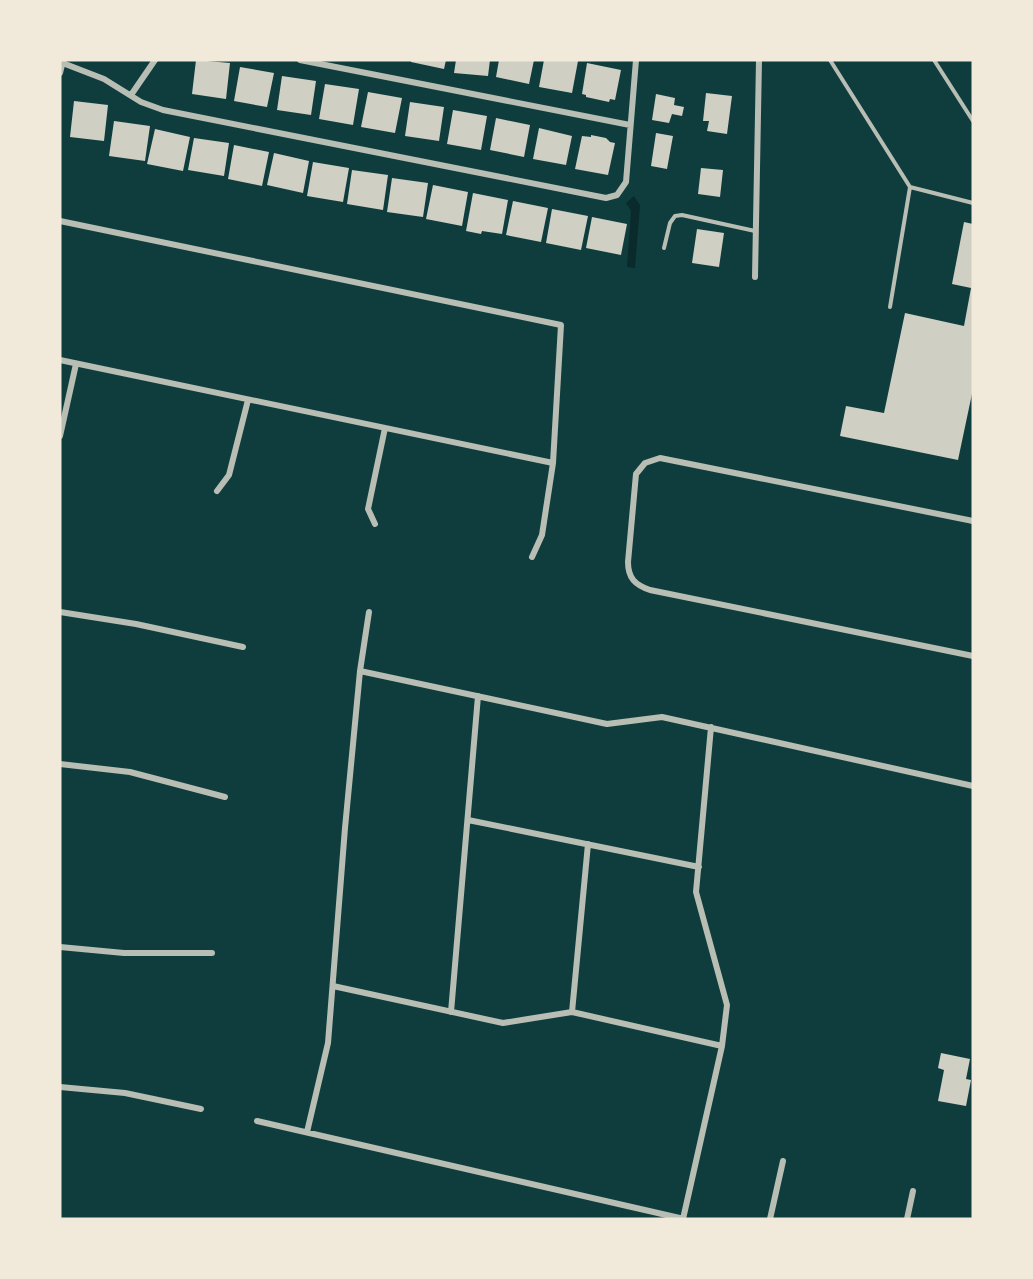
<svg xmlns="http://www.w3.org/2000/svg" width="1033" height="1279" font-family="'Golos Text',sans-serif">
  <style>
    .water { fill: #0a2a2b }
    .building { fill: #cfcfc3 }
    .lines { fill: none; stroke-linecap: round; stroke-linejoin: round }
    .service { stroke: #b8beb3; stroke-width: 4 }
    .minor { stroke: #b8beb3; stroke-width: 6 }
  </style>
  <rect width="100%" height="100%" fill="#0f3d3e"/>
  <path class="water" d="M634 196 640 205 635 268 627 267 631 211 626 203Z"/>
  <path class="building" d="M196 60 230 63 226 99 192 94Z
    M411 60H446L444 69 411 62Z
    M456 60H490L488 76 454 73Z
    M499 60H534L529 84 496 77Z
    M544 60 578 61 572 93 539 87Z
    M587 63 621 70 615 100 610 99 609 102 586 97V95L582 94Z
    M240 67 274 73 267 107 234 101Z
    M282 76 316 81 311 115 277 110Z
    M325 84 359 89 353 125 319 119Z
    M368 92 402 98 395 133 361 127Z
    M706 93 732 96 727 134 707 131 709 121H703Z
    M656 94 675 98 674 105 684 107 682 116 672 114 669 123 652 120Z
    M74 101 108 105 104 141 70 137Z
    M410 102 444 107 439 141 405 136Z
    M453 110 487 116 481 150 447 144Z
    M496 118 530 125 524 157 490 150Z
    M114 121 150 126 145 161 109 156Z
    M539 128 572 136 566 165 533 159Z
    M155 129 190 137 183 171 147 164Z
    M656 133 673 136 667 169 651 166Z
    M591 135 606 138 610 142 615 143 608 175 575 169 582 136 591 137Z
    M194 138 229 143 224 176 188 170Z
    M234 145 269 152 262 186 228 179Z
    M274 153 309 161 303 193 267 185Z
    M313 162 349 168 343 202 307 196Z
    M701 168 723 170 720 197 698 194Z
    M352 170 388 175 383 210 347 204Z
    M392 178 428 183 423 217 387 212Z
    M433 185 468 192 462 226 426 219Z
    M473 193 508 200 502 234 482 231 481 234 466 231Z
    M513 201 548 208 541 242 506 235Z
    M552 209 588 216 581 250 546 243Z
    M592 217 627 224 621 255 586 248Z
    M964 222 973 224V389L958 460 840 436 846 406 884 413 905 313 964 326 971 288 952 284Z
    M697 229 724 233 719 267 692 263Z
    M941 1053 970 1059 966 1079 971 1080 966 1106 938 1101 944 1070 938 1068Z"/>
  <g class="lines">
    <path class="service" d="M830 60 910 187 973 203
      M934 60 973 121
      M664 248 670 223 675 216 682 215 755 231
      M890 307 910 187"/>
    <path class="minor" d="M300 60 630 125
      M60 62 104 79 141 102 163 110 606 198 617 195 626 182 636 60
      M60 73 63 61
      M131 95 155 60
      M60 221 561 325 553 463 542 535 532 557
      M755 277 759 60
      M60 360 553 463
      M60 436 76 364
      M217 491 229 475 248 400
      M973 521 660 458 645 463 636 474 628 562C628 578 635 585 650 590L973 656
      M375 524 368 509 385 428
      M60 612 136 624 243 647
      M360 671 607 724 662 717 973 786
      M60 764 130 772 225 797
      M468 820 699 867
      M60 947 124 953H212
      M333 986 503 1023 572 1012 722 1046
      M451 1012 478 696
      M572 1012 588 844
      M60 1087 125 1093 201 1109
      M257 1121 684 1219
      M307 1132 328 1043 345 828 360 671 369 612
      M683 1219 722 1046 727 1005 696 892 711 727
      M770 1219 783 1161
      M907 1219 913 1191"/>
  </g>
  <rect width="1033" height="1279" fill="none" stroke="#f1e9da" stroke-width="123"/>
</svg>
